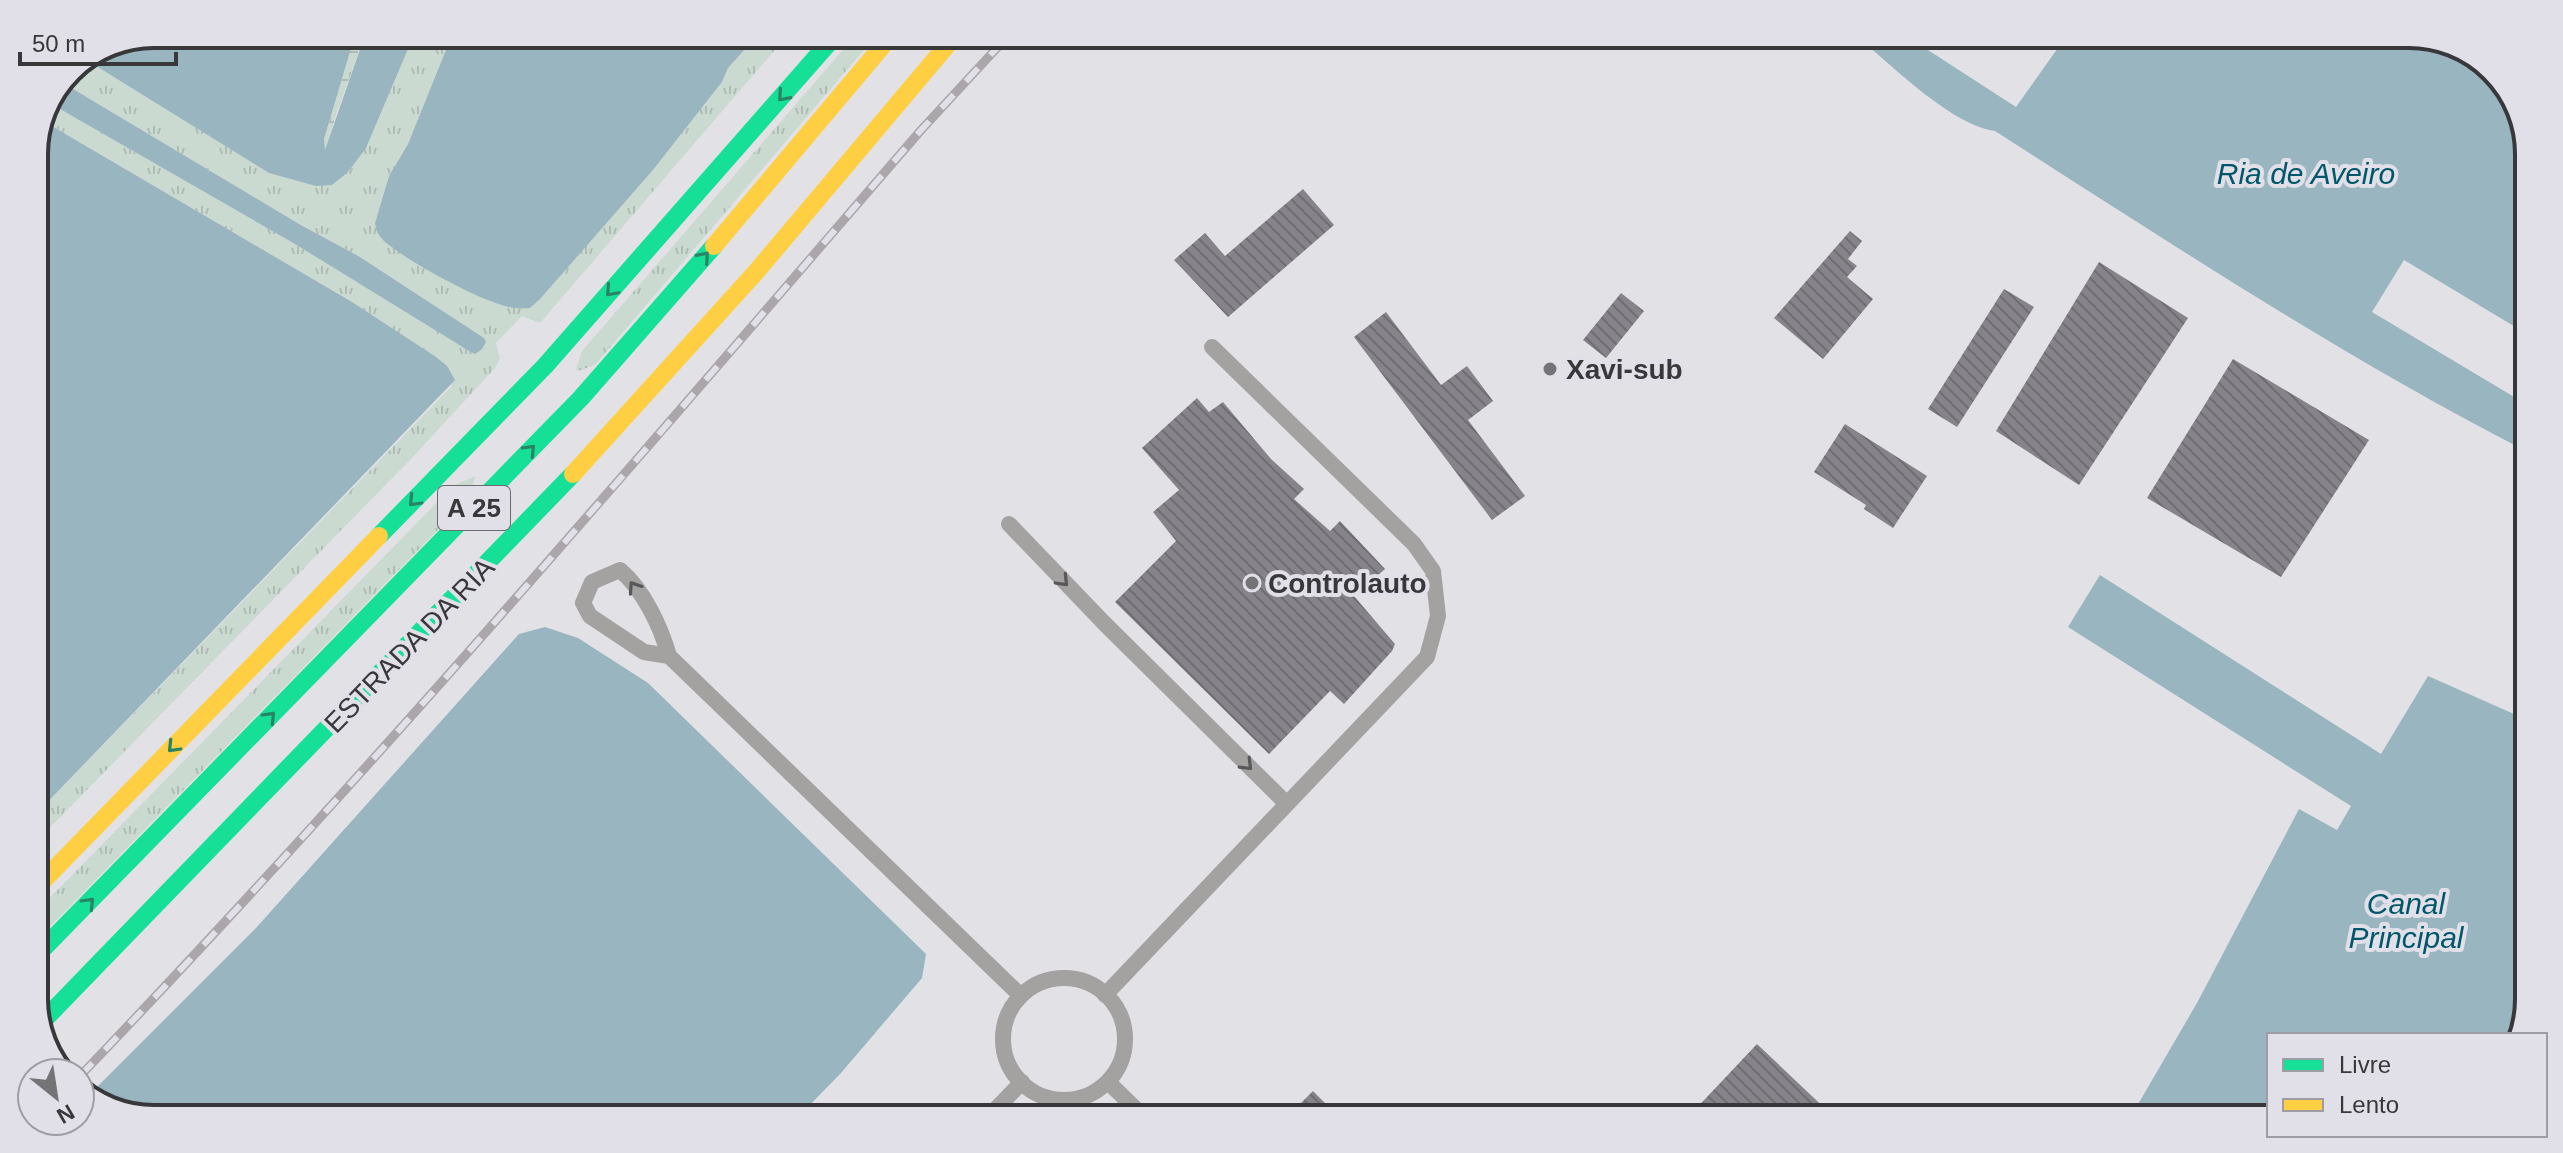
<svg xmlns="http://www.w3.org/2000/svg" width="2563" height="1153" font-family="Arial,sans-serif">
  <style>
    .grass { fill: url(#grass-tufts) }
    .wetland { fill: url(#wetland-marsh) }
    .water { fill: #99b5c0 }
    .building { fill: url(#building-back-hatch) }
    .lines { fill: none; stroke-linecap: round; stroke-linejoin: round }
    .street { stroke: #a4a1a1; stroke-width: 16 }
    .fast { stroke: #16e098; stroke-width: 18 }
    .slow { stroke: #ffcf43; stroke-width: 18 }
    .rail-casing { stroke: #aaa6aa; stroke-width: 9 }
    .rail { stroke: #e1e0e8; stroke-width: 6; stroke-dasharray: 18; stroke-linecap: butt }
    .oneway { stroke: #298465 }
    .oneway2 { stroke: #58585a }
    .poi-dot { fill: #747477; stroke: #e1e0e8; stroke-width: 3 }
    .labels { text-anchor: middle; stroke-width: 8; stroke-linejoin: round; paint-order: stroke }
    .shield { fill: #e1e0e8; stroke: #6b6a6f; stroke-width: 2 }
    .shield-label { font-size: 26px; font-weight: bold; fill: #38383b }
    .poi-label { font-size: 28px; font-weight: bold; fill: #38383b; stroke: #e1e0e8; text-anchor: start }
    .street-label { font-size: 28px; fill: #38383b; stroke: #e1e0e8 }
    .water-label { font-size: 30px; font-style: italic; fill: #00576b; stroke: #e1e0e8 }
    .rim { fill: none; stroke: #38383b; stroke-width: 4 }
  </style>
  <defs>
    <pattern id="grass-tufts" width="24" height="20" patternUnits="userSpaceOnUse" patternTransform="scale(2)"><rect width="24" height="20" fill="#cadad0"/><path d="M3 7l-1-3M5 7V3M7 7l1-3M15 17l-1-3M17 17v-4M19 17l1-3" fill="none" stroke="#aebcb4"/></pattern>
    <pattern id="wetland-marsh" width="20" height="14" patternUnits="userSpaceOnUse" patternTransform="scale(2)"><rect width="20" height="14" fill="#cadad0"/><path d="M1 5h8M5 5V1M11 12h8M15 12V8" fill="none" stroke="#aebcb4"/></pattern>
    <pattern id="building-back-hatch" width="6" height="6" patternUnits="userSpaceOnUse" patternTransform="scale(2)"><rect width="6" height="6" fill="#86838a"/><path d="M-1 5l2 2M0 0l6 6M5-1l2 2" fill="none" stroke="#6f6c72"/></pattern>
  </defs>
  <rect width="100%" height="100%" fill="#e2e2e6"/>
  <path class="grass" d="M414 35H452L408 144 389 176 375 223 380 238 530 308 653 170 722 82 728 68 757 36 786 37 540 323 522 316 496 343 500 358 495 368 410 460 34 844V816L452 386 352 302 45 122 53 105 295 244 469 351 484 338 360 257 299 224 63 83 69 69 88 61 269 173 366 148Z
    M854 37H875L595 365 578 371 576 369 582 351Z
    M476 476 467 500 34 943V914L454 485Z"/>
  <path class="wetland" d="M355 35H365L336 115 325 153 324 139Z"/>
  <path class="water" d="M154 34 355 35 324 139 325 150 365 35H414L366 148 348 172 332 185 316 186 269 173 88 61Z
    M452 35 757 36 728 68 722 82 653 170 540 299 530 308C519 309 509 308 499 304 470 295 405 260 383 240 378 235 376 230 375 223L389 176 408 144Z
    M1862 41H1914L2016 107 2060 45 2056 42 2456 43 2509 87 2529 146 2527 334 2404 260 2372 312 2526 404V451C2342 357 2169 242 1995 131 1952 125 1895 68 1862 41Z
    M63 83 299 224 360 257 484 338 486 342 482 349 475 354 469 351 295 244 53 105Z
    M45 122 352 302 436 357 447 366 455 380 34 816V146Z
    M2100 575 2381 754 2428 676 2523 718 2520 1035H2269V1118H2130L2197 1003 2299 809 2337 830 2351 806 2068 627Z
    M545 627 578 638 648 683 926 954 922 978 841 1073 803 1112 107 1110 89 1095 256 928 519 634Z"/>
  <path class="building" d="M1303 189 1334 225 1228 317 1174 260 1205 233 1225 256Z
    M1850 231 1862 241 1848 259 1857 266 1847 277 1873 299 1823 359 1774 318Z
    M2099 262 2188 318 2079 485 1996 431Z
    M2004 289 2034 307 1957 427 1928 409Z
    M1621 293 1644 311 1606 358 1583 340Z
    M1386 312 1441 385 1467 366 1493 401 1468 420 1525 496 1492 520 1354 337Z
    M2233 359 2369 440 2281 577 2147 498Z
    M1197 398 1209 412 1223 402 1271 459 1304 489 1294 499 1330 531 1340 521 1385 569 1354 596 1395 644 1392 651 1344 704 1330 691 1269 754 1115 602 1176 541 1153 512 1179 490 1142 448Z
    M1845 424 1927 476 1893 528 1864 509 1866 505 1814 472Z
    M1757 1044 1834 1117 1689 1116Z
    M1313 1091 1326 1104 1316 1115 1290 1114Z"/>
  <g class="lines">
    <path class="street" d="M1009 524 1105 624 1287 804
      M669 656 644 652 590 616 583 603 592 582 620 570C643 589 661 627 669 656L1020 995
      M1003 1039a61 61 0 1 1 122 0a61 61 0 1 1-122 0Z
      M1105 995 1427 657 1438 616 1433 571 1414 544 1212 347
      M1108 1082 1141 1114
      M992 1113 1022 1082"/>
    <path class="fast" d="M379 536 545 366 834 37
      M34 958 581 398 714 246
      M40 1024 573 474"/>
    <path class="slow" d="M714 246 890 37
      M573 474 756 272 954 37
      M34 890 379 536"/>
    <defs>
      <path id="rail" d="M80 1076C372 771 646 449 922 129L1007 37"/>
    </defs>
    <use href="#rail" class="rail-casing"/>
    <use href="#rail" class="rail"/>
  </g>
  <defs><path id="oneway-chevron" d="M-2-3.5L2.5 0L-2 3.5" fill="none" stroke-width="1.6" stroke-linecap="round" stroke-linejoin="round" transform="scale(2)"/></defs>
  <g class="oneway">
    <use href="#oneway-chevron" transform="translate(783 96) rotate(131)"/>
    <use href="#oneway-chevron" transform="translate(704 257) rotate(-49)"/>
    <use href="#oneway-chevron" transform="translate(611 291) rotate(132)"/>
    <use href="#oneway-chevron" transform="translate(530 450) rotate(-46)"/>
    <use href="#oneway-chevron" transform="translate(414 501) rotate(134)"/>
    <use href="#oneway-chevron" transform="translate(270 717) rotate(-46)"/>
    <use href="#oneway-chevron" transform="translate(173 747) rotate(134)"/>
    <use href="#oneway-chevron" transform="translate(89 903) rotate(-46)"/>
  </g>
  <g class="oneway2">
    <use href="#oneway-chevron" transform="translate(1063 581) rotate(46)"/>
    <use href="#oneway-chevron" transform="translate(634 587) rotate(-124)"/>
    <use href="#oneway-chevron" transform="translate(1247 765) rotate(45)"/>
  </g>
  <g class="poi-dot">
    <circle cx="1550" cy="369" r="8"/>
    <circle cx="1252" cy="583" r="8"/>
  </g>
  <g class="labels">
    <rect class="shield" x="438" y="486" width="72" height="44" rx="6"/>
    <g class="shield-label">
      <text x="474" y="517">A 25</text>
    </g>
    <g class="poi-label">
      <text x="1566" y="379">Xavi-sub</text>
      <text x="1268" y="593">Controlauto</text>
    </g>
    <g class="street-label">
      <text transform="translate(409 645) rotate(-46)" y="10">ESTRADA DA RIA</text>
    </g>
    <g class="water-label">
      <text x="2306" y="184">Ria de Aveiro</text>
      <text x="2406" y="914">Canal<tspan x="2406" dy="34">Principal</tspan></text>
    </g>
  </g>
  <path d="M0 0H2563V1153H0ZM154 48H2409A106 106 0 0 1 2515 154V999A106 106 0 0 1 2409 1105H154A106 106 0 0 1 48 999V154A106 106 0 0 1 154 48Z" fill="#e1e0e8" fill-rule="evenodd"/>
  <path class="rim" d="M154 48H2409A106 106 0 0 1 2515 154V999A106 106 0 0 1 2409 1105H154A106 106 0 0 1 48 999V154A106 106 0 0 1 154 48Z"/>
  <rect x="2267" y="1033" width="280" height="104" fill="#e1e0e8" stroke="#9d9da3" stroke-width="2"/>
  <rect x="2283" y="1059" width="40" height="12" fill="#16e098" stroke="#9d9da3" stroke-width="2"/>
  <text x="2339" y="1073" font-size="24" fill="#38383b">Livre</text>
  <rect x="2283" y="1099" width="40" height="12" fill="#ffcf43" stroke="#9d9da3" stroke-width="2"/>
  <text x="2339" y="1113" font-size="24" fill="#38383b">Lento</text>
  <g transform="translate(56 1097) rotate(150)"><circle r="38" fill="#e1e0e8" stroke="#9d9da3" stroke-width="2"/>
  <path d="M0-6L14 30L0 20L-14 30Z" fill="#747477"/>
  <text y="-12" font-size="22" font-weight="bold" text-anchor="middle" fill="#38383b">N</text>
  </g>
  <path d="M20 52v12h156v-12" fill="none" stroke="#38383b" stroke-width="4"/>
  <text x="32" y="52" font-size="24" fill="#38383b" stroke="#e1e0e8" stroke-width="6" paint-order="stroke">50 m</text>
</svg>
